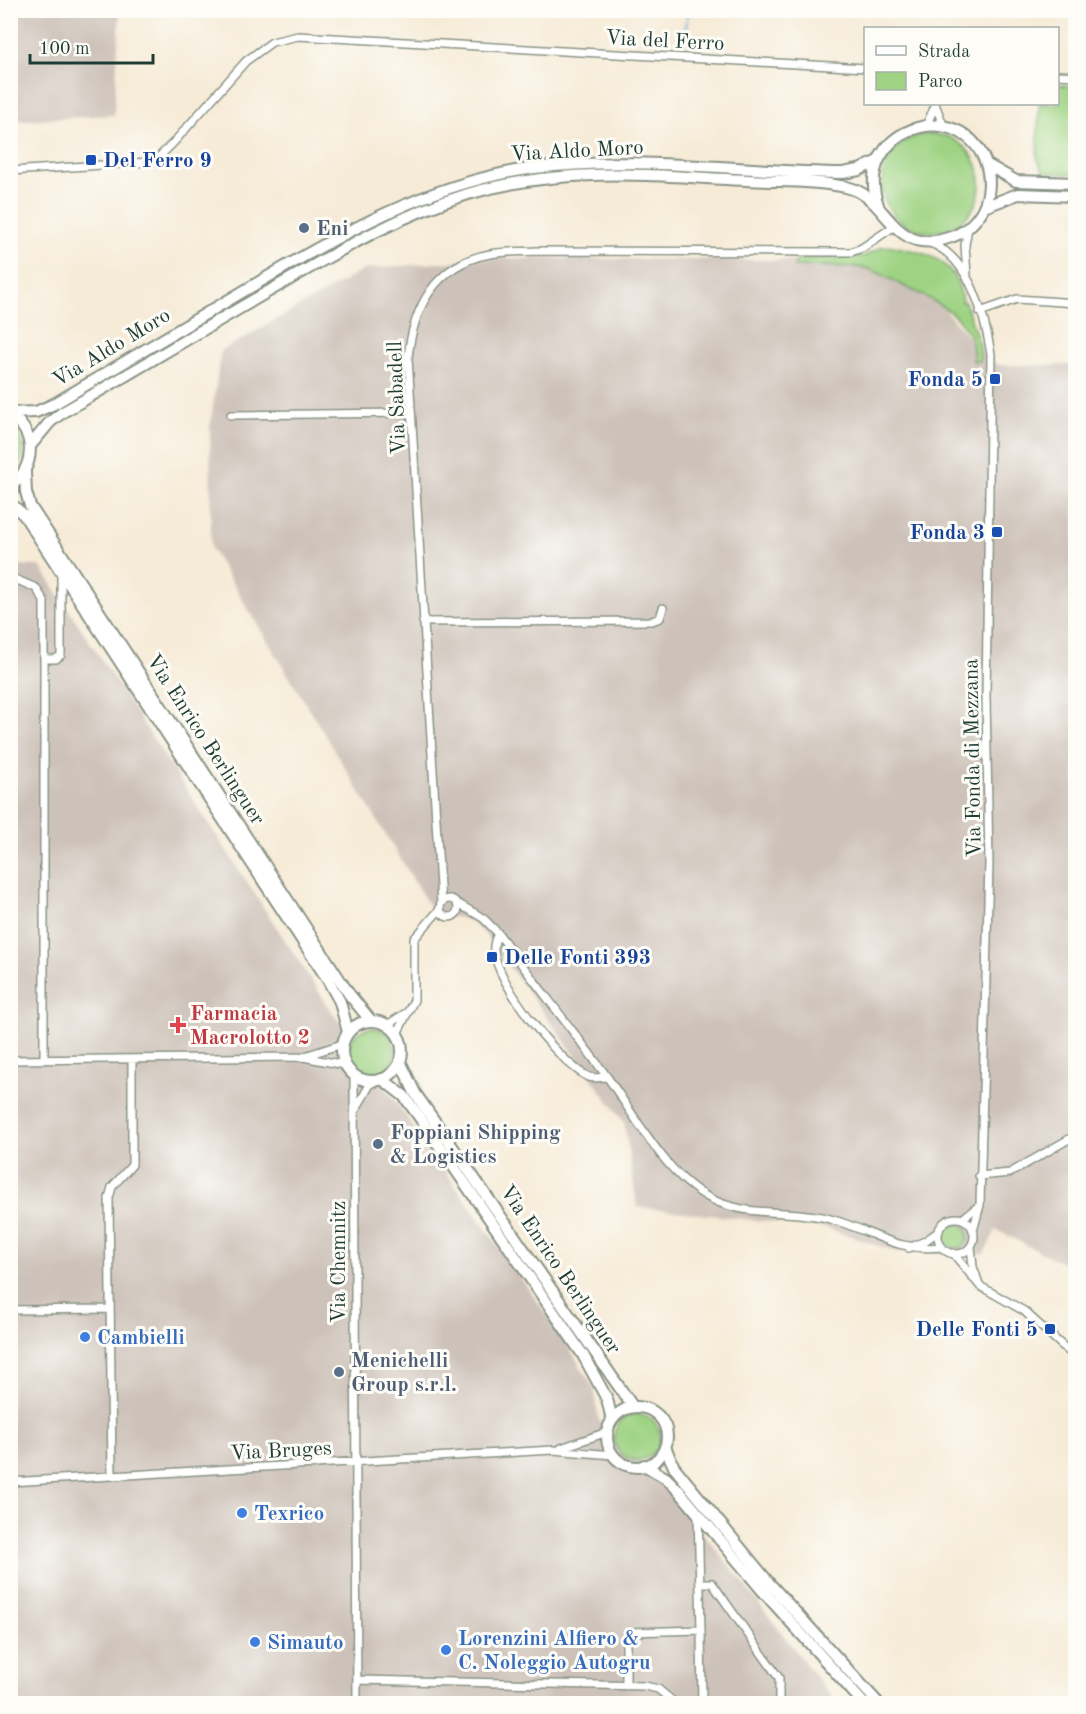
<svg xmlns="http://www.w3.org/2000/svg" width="1086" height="1714" font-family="'Old Standard TT',serif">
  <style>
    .industrial { fill: #cdc2b9 }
    .green { fill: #9fd383; stroke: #5f885c; stroke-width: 1.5 }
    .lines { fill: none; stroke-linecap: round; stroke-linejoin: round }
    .stream { stroke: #74b1e6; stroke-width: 2 }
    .street-casing { stroke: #8a9486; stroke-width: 10 }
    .secondary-casing { stroke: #8a9486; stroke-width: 14 }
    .street { stroke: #fff; stroke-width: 7 }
    .secondary { stroke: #fff; stroke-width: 10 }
    .transit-dot { fill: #1a4fb4; stroke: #fdfcf7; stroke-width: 2 }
    .service-dot { fill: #5c6f8a; stroke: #fdfcf7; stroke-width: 2 }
    .health-dot { fill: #e0444e; stroke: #fdfcf7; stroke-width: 2 }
    .shop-dot { fill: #3f7fe0; stroke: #fdfcf7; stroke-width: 2 }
    .labels { text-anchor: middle; stroke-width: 6; stroke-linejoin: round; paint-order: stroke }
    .street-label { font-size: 21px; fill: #1f3d34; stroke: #fdfcf7 }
    .transit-label { font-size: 21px; font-weight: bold; fill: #164399; stroke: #fdfcf7; text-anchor: end }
    .service-label { font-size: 21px; font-weight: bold; fill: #4e5e75; stroke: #fdfcf7; text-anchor: start }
    .health-label { font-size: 21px; font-weight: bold; fill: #be3a42; stroke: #fdfcf7; text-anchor: start }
    .shop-label { font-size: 21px; font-weight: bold; fill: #366cbe; stroke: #fdfcf7; text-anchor: start }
  </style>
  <rect width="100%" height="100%" fill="#fdfcf7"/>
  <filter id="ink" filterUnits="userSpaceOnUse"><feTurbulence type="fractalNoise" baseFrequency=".0167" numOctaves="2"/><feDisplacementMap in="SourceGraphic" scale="12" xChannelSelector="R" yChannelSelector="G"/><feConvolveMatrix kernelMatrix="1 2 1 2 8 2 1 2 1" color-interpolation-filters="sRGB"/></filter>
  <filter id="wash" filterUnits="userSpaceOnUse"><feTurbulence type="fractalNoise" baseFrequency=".008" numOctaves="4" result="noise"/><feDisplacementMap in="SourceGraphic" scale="24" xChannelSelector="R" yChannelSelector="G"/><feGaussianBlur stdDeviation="1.35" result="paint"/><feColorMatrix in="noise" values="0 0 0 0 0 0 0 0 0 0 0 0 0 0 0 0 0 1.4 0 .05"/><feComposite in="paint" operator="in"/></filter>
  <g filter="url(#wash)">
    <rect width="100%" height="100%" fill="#f6ebd7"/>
    <path class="industrial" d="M11 10 120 11 114 115 11 121Z
      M496 258 862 261 940 305 977 347 998 365H1075V1269L996 1230 984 1254 897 1252 827 1228 637 1207 624 1122 485 934 467 919 434 914 211 548 210 426 221 351 365 269Z
      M11 565 40 566 332 1012 559 1332 594 1388 599 1420 661 1483 733 1570 836 1703 11 1704Z"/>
    <path class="green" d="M1058 83V85L1075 86V174L1044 173 1037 158 1039 104H1058Z
      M882 183a49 49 0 1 1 98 0a49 49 0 1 1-98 0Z
      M892 246C927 253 958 259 962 302H965L980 346V361H973C977 318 934 301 902 285 891 280 877 270 864 268 841 265 817 267 794 266L798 259 864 256 882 247Z
      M10 422C29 436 27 463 11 478Z
      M349 1051a23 23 0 1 1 46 0a23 23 0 1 1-46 0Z
      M944 1236a12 12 0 1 1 24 0a12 12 0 1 1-24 0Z
      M614 1437a23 23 0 1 1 46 0a23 23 0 1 1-46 0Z"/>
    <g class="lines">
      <path class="stream" d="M684 44 688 10"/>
    </g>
  </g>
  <g filter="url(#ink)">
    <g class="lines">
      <defs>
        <path id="street" d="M1058 75 1076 76
          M935 104 944 127
          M926 126 935 106
          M10 171 149 162 159 157 174 142 246 61 272 42 298 36 866 68
          M930 243C970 257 985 317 991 354L986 697 989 863 980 1205 973 1231
          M967 276 965 245 968 228
          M980 312 1017 299 1076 303
          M231 415 411 413
          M10 577 36 588 44 601V1060
          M423 622 652 621 660 618 663 608
          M44 659H56L61 655V575
          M440 908a9 9 0 1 1 18 0a9 9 0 1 1-18 0Z
          M441 903 408 358C413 308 435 264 490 254 505 251 521 252 537 251L851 252 862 248 893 227
          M457 903 483 918 498 933C533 980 570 1027 605 1074 636 1116 668 1182 718 1202 754 1217 793 1209 830 1219 875 1231 893 1252 942 1247
          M498 933C496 938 493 944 494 950 496 982 559 1064 589 1077 593 1079 601 1077 607 1077
          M387 1025 406 1013
          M397 1034 414 1000V939L440 909
          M305 1056 342 1044
          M10 1060 303 1057 345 1065
          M354 1075 357 1704
          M356 1109 372 1081
          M979 1176 1010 1173 1076 1135
          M938 1236a18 18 0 1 1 36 0a18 18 0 1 1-36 0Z
          M962 1219 980 1205
          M971 1246 973 1267 978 1281
          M909 1248 925 1241 939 1231
          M953 1253 980 1286 1024 1311 1076 1358
          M10 1310 110 1309
          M561 1448 607 1432
          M112 1476 109 1198 112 1187 132 1165V1059
          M10 1482 553 1450 613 1455
          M700 1583H712L779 1678V1704
          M701 1630 702 1704
          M357 1680 645 1686 658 1689 676 1704
          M626 1686V1640L630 1632 701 1630 698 1513"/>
        <path id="secondary" d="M986 164 1016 181 1076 183
          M984 207 1018 194 1076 196
          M10 413 36 412 54 404C119 365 184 327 249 288 339 235 429 182 535 168 637 155 741 172 843 173L859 170 878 161
          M10 415C38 434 35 467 10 487
          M30 446 50 422 63 412C135 371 206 327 278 286 340 250 399 215 468 194 525 177 589 173 647 175 681 176 714 179 747 180 780 182 814 180 846 187 890 196 891 259 951 237 964 233 976 222 983 209 990 195 991 177 985 161 957 93 852 132 878 205
          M25 472 26 492 30 506 349 994 371 1021
          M10 503 24 515 328 980 340 1002 348 1032
          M342 1051a30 30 0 1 1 60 0a30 30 0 1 1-60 0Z
          M400 1061 415 1093 633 1407
          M382 1079 404 1096 418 1115 583 1355 607 1399 612 1420
          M607 1437a30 30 0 1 1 60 0a30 30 0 1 1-60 0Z
          M665 1447 674 1467 769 1583 879 1704
          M644 1465 666 1478 680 1492 762 1590 864 1704"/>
      </defs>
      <use href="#street" class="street-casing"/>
      <use href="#secondary" class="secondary-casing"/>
      <use href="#street" class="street"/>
      <use href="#secondary" class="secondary"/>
    </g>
  </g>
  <g class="transit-dot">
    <rect x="85" y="154" width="12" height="12" rx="3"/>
    <rect x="989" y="373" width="12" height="12" rx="3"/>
    <rect x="991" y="526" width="12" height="12" rx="3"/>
    <rect x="486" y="951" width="12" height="12" rx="3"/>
    <rect x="1044" y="1323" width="12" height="12" rx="3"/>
  </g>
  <g class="service-dot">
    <circle cx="304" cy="228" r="6"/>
    <circle cx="378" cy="1144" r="6"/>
    <circle cx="339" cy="1372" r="6"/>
  </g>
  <path class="health-dot" d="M175 1016h6v6h6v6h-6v6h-6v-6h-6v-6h6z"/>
  <g class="shop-dot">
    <circle cx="85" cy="1337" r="6"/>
    <circle cx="242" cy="1513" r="6"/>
    <circle cx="255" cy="1642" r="6"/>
    <circle cx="446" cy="1650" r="6"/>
  </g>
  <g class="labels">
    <g class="street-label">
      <text transform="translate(665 40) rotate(3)" y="7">Via del Ferro</text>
      <text transform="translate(577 150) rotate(-3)" y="7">Via Aldo Moro</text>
      <text transform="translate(111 347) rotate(-31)" y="7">Via Aldo Moro</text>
      <text transform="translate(396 398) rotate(-92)" y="7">Via Sabadell</text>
      <text transform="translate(206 739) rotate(57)" y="7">Via Enrico Berlinguer</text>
      <text transform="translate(972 758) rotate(-91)" y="7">Via Fonda di Mezzana</text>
      <text transform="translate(338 1262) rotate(-90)" y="7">Via Chemnitz</text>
      <text transform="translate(561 1269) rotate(56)" y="7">Via Enrico Berlinguer</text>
      <text transform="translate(281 1450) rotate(-3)" y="7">Via Bruges</text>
    </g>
    <g class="transit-label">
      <text x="103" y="167" text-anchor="start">Del Ferro 9</text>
      <text x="983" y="386">Fonda 5</text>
      <text x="985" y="539">Fonda 3</text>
      <text x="504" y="964" text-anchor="start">Delle Fonti 393</text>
      <text x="1038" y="1336">Delle Fonti 5</text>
    </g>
    <g class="service-label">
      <text x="316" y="235">Eni</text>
      <text x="390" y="1139">Foppiani Shipping<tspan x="390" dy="24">&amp; Logistics</tspan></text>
      <text x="351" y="1367">Menichelli<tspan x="351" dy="24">Group s.r.l.</tspan></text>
    </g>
    <g class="health-label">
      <text x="190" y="1020">Farmacia<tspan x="190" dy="24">Macrolotto 2</tspan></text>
    </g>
    <g class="shop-label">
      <text x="97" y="1344">Cambielli</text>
      <text x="254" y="1520">Texrico</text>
      <text x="458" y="1645">Lorenzini Alfiero &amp;<tspan x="458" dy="24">C. Noleggio Autogru</tspan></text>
      <text x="267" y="1649">Simauto</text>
    </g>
  </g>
  <rect width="1086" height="1714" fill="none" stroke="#fdfcf7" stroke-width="36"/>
  <rect x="864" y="27" width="195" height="78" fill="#fdfcf7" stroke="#a4b0a9" stroke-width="1.5"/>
  <rect x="876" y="46" width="30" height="9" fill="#ffffff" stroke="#a4b0a9" stroke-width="1.5"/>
  <text x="918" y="57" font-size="18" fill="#1f3d34">Strada</text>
  <rect x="876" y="72" width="30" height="18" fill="#9fd383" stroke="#a4b0a9" stroke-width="1.5"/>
  <text x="918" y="87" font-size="18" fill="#1f3d34">Parco</text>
  <path d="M30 54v9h123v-9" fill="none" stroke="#1f3d34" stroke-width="3"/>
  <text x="39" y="54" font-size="18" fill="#1f3d34" stroke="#fdfcf7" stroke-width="4.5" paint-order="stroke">100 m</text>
</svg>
